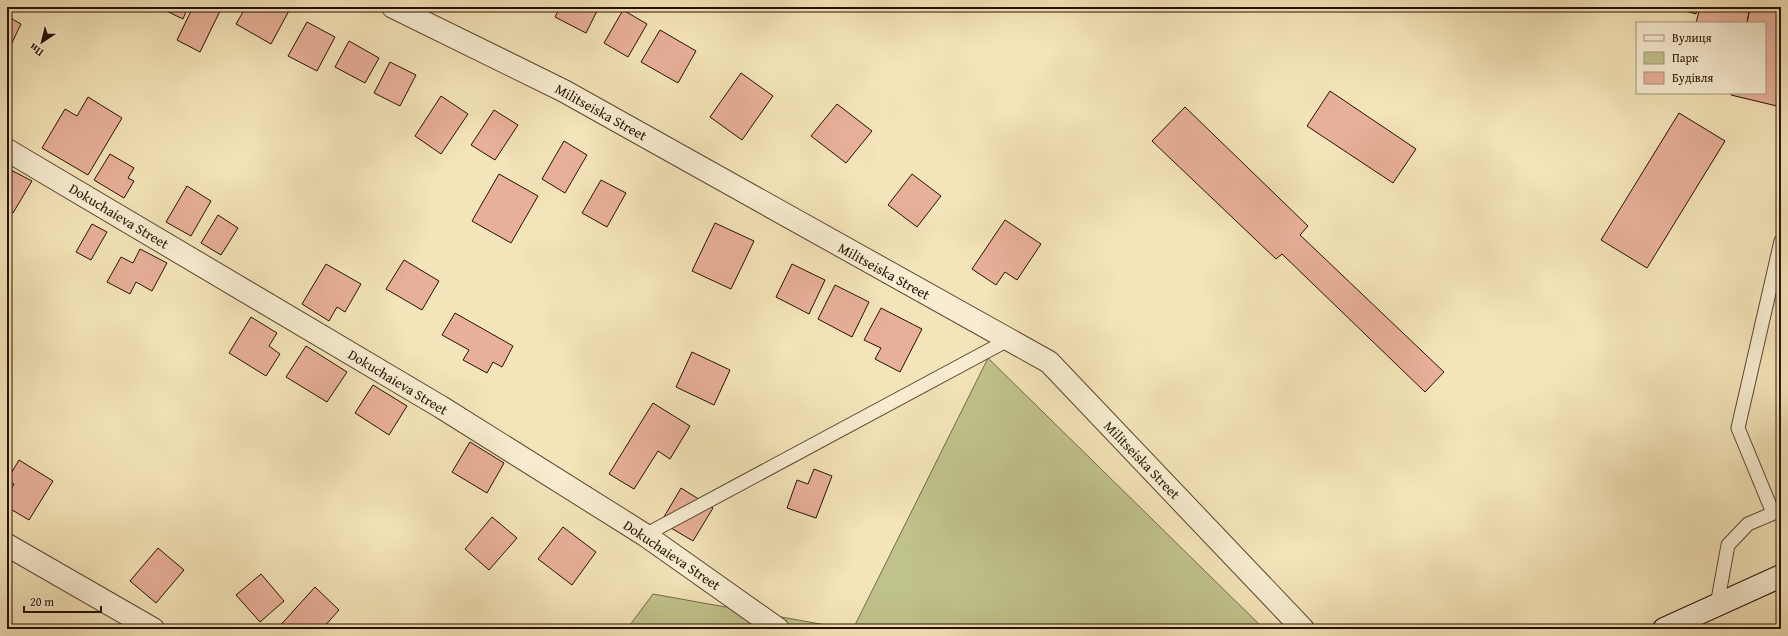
<svg xmlns="http://www.w3.org/2000/svg" width="1788" height="636" font-family="'Gentium Book Plus',serif">
  <style>
    .green { fill: #c0c28b; stroke: #736a46 }
    .building { fill: #e8b099; stroke: #261100 }
    .lines { fill: none; stroke-linecap: round; stroke-linejoin: round }
    .lane-casing { stroke: #5a462e; stroke-width: 15 }
    .street-casing { stroke: #5a462e; stroke-width: 24 }
    .secondary-casing { stroke: #261100; stroke-width: 24 }
    .lane { stroke: #f8edd2; stroke-width: 13 }
    .street { stroke: #f8edd2; stroke-width: 22 }
    .secondary { stroke: #f8edd2; stroke-width: 22 }
    .labels { text-anchor: middle; stroke-width: 3; stroke-linejoin: round; paint-order: stroke }
    .street-label { font-size: 14px; fill: #261100; stroke: #f8edd2 }
  </style>
  <rect width="100%" height="100%" fill="#f4e4b9"/>
  <filter id="stains"><feTurbulence type="fractalNoise" baseFrequency=".005" numOctaves="4"/><feColorMatrix values="0 0 0 0 .2 0 0 0 0 .09 0 0 0 0 .02 0 0 0 .5 -.17"/></filter>
  <radialGradient id="worn" r=".72"><stop offset=".6" stop-color="#630" stop-opacity="0"/><stop offset="1" stop-color="#630" stop-opacity=".3"/></radialGradient>
  <path class="green" d="M988 358 1264 629H853Z
    M653 594 848 629H627Z"/>
  <path class="building" d="M158 7H188L183 19Z
    M193 7H222L200 52 177 40Z
    M246 7H291L271 44 236 24Z
    M560 7H599L586 33 555 17Z
    M1671 7H1697L1696 14Z
    M1700 7H1750L1747 23H1696Z
    M1750 7H1781V107L1731 95V93H1765V23H1747Z
    M623 10 647 24 628 57 604 43Z
    M7 16 21 24 7 53Z
    M307 22 335 37 317 71 288 56Z
    M660 30 696 51 678 83 641 62Z
    M349 41 379 58 365 83 335 67Z
    M390 62 416 75 400 106 374 93Z
    M741 73 773 96 742 140 710 117Z
    M1330 91 1416 149 1393 183 1307 126Z
    M441 96 468 114 441 154 415 136Z
    M88 97 122 118 88 175 42 148 65 109 77 116Z
    M837 104 872 131 846 163 811 136Z
    M1185 107 1308 226 1300 235 1444 372 1425 392 1282 254 1276 259 1152 141Z
    M494 110 518 125 495 160 471 145Z
    M1679 113 1725 141 1647 268 1601 240Z
    M564 141 587 155 565 193 542 179Z
    M110 154 134 168 128 178 134 181 124 198 94 180Z
    M7 168 32 181 13 213 7 210Z
    M499 174 538 196 511 243 472 221Z
    M912 174 941 196 917 227 888 205Z
    M601 180 626 193 607 227 582 213Z
    M187 186 211 201 191 236 166 222Z
    M218 215 238 228 221 255 201 243Z
    M1005 220 1041 244 1017 280 1005 272 996 285 972 269Z
    M715 223 754 241 731 289 692 271Z
    M92 224 107 232 91 260 76 252Z
    M140 249 167 263 152 291 136 282 130 294 107 282 121 257 133 263Z
    M404 260 439 281 422 310 386 289Z
    M326 264 361 284 345 312 337 307 329 321 302 304Z
    M792 264 825 280 809 314 776 297Z
    M835 285 869 302 852 337 818 319Z
    M881 308 922 329 900 372 875 359 881 348 864 340Z
    M455 313 513 346 502 367 493 362 487 373 463 360 469 350 442 335Z
    M251 317 277 333 269 346 280 354 266 376 229 353Z
    M306 346 347 372 327 402 286 377Z
    M692 352 730 370 714 405 676 387Z
    M373 385 407 406 389 435 355 413Z
    M653 403 690 426 670 459 658 451 634 489 609 474Z
    M470 442 504 463 487 493 452 472Z
    M19 460 53 481 29 520 7 507V496L14 484 7 480Z
    M814 469 832 476 816 518 787 508 797 480 808 484Z
    M681 488 713 508 693 541 661 522Z
    M492 517 517 538 489 570 465 549Z
    M563 527 596 552 572 585 538 559Z
    M158 548 184 570 156 603 130 581Z
    M261 574 284 601 260 622 236 595Z
    M315 587 339 610 322 629H277Z"/>
  <g class="lines">
    <defs>
      <path id="lane" d="M1773 513 1738 428 1781 241
        M645 535 1008 340
        M1717 605 1728 545 1748 524 1781 510"/>
      <path id="street" d="M393 7 564 91 1049 362 1303 629
        M7 150 441 407 645 535 778 629
        M7 545 153 629"/>
      <path id="secondary" d="M1664 629 1781 576"/>
    </defs>
    <use href="#lane" class="lane-casing"/>
    <use href="#street" class="street-casing"/>
    <use href="#secondary" class="secondary-casing"/>
    <use href="#lane" class="lane"/>
    <use href="#street" class="street"/>
    <use href="#secondary" class="secondary"/>
  </g>
  <g class="labels">
    <g class="street-label">
      <text transform="translate(601 112) rotate(29)" y="5">Militseiska Street</text>
      <text transform="translate(119 216) rotate(31)" y="5">Dokuchaieva Street</text>
      <text transform="translate(884 271) rotate(29)" y="5">Militseiska Street</text>
      <text transform="translate(398 382) rotate(31)" y="5">Dokuchaieva Street</text>
      <text transform="translate(1142 460) rotate(46)" y="5">Militseiska Street</text>
      <text transform="translate(672 555) rotate(34)" y="5">Dokuchaieva Street</text>
    </g>
  </g>
  <rect width="1788" height="636" fill="none" stroke="#f4e4b9" stroke-width="24"/>
  <rect x="8" y="8" width="1772" height="620" fill="none" stroke="#261100" stroke-width="2"/>
  <rect x="12" y="12" width="1764" height="612" fill="none" stroke="#261100"/>
  <rect x="1636" y="22" width="130" height="72" fill="#f8edd2" stroke="#a4957e"/>
  <rect x="1644" y="35" width="20" height="6" fill="#f8edd2" stroke="#a4957e"/>
  <text x="1672" y="42" font-size="12" fill="#261100">Вулиця</text>
  <rect x="1644" y="52" width="20" height="12" fill="#c0c28b" stroke="#a4957e"/>
  <text x="1672" y="62" font-size="12" fill="#261100">Парк</text>
  <rect x="1644" y="72" width="20" height="12" fill="#e8b099" stroke="#a4957e"/>
  <text x="1672" y="82" font-size="12" fill="#261100">Будівля</text>
  <g transform="translate(42 42) rotate(215)" stroke="#f8edd2" stroke-width="3" paint-order="stroke">
  <path d="M0-3L7 15L0 10L-7 15Z" fill="#261100"/>
  <text y="-6" font-size="11" font-weight="bold" text-anchor="middle" fill="#261100">Пн</text>
  </g>
  <path d="M24 606v6h77v-6" fill="none" stroke="#261100" stroke-width="2"/>
  <text x="30" y="606" font-size="12" fill="#261100" stroke="#f8edd2" stroke-width="3" paint-order="stroke">20 m</text>
  <rect width="100%" height="100%" filter="url(#stains)"/>
  <rect width="100%" height="100%" fill="url(#worn)"/>
</svg>
